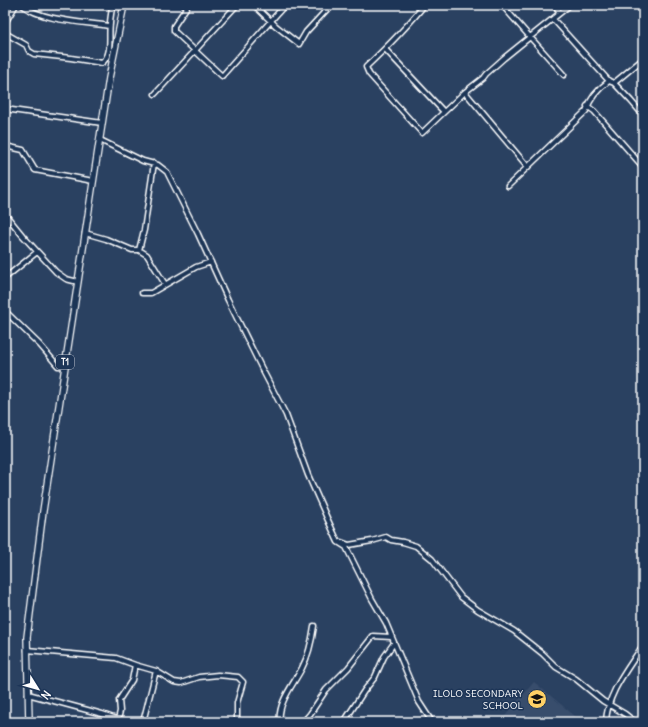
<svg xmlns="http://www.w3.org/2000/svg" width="648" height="727" font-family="Delius,sans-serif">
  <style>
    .built { fill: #394e6c }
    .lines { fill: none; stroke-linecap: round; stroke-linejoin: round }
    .minor-casing { stroke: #fff; stroke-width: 7 }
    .highway-casing { stroke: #fff; stroke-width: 8 }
    .minor { stroke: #1d3557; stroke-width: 4 }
    .highway { stroke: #1d3557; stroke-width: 5.5 }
    .labels { text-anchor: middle; stroke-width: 3; stroke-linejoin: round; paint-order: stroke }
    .shield { fill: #1d3557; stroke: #bbc2cd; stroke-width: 1 }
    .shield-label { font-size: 9px; font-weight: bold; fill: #fff }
    .poi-label { font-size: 10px; fill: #fff; stroke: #1d3557; text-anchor: end }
  </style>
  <rect width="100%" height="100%" fill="#2a4161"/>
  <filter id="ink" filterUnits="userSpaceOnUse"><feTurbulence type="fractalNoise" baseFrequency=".025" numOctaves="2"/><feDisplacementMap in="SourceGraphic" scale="8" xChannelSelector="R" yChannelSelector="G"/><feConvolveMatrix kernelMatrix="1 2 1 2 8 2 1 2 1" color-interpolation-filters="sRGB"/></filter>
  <g filter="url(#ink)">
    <path class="built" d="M534 682 576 717 571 722H500Z"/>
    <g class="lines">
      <defs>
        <path id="minor" d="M22 5C42 21 84 22 109 26
          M188 5 174 26V31L222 76 285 5
          M254 5 276 26 299 44 306 32 331 5
          M421 5 422 8C405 29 386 48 366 67L369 74 422 133 465 92 483 78 486 74 504 58 530 37 564 75
          M502 5 530 37 570 5
          M555 5 560 13
          M553 19 609 81
          M5 23 16 5
          M5 33 26 45 29 51 34 54 71 58 102 63C113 54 108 36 110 24 110 18 112 11 112 5
          M385 49 444 112
          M614 83 631 101 643 115
          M465 92 528 167
          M155 94 237 5
          M587 106 594 111 643 167
          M5 109 102 123
          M100 140 143 161 158 165 167 172 198 234 228 300 261 367 286 415 308 475 327 518 338 542 346 547 372 599 386 623 419 702 432 722
          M5 146 23 150 35 170 93 181
          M508 186 586 111C590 98 598 89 609 81L614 83 643 59
          M5 214 23 236 56 272 66 279 78 282
          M85 233 106 239 132 250H139L147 255 165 284
          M139 250 144 230 154 163
          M5 278 37 252
          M142 293H151L196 267 211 262
          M5 311 40 345 58 366H65
          M341 542 349 545 372 541 386 537 391 540 403 542 416 546 432 559 461 597 478 610 514 631 543 654 556 667 576 679 603 701 625 714 635 722
          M27 650 116 658 135 665 132 680 119 700 120 711 118 720
          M135 665 156 671 174 682 181 683 199 677 218 675 238 677 243 682 237 703V722
          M28 694 102 714 125 722
          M143 722 156 671
          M269 722 279 720
          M280 722C277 703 294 684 302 668 309 655 312 640 314 626
          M303 722 310 714 326 690 348 668 373 636 391 637
          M344 722 364 691 375 677 384 657 394 643
          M606 722C607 693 628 669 643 645"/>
        <path id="highway" d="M29 722 27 637 43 511 109 78 124 5"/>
      </defs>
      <use href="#minor" class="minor-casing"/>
      <use href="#highway" class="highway-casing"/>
      <use href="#minor" class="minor"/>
      <use href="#highway" class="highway"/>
    </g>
  </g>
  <defs>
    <symbol id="school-disc" viewBox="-11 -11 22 22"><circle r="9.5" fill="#ffd166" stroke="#1d3557"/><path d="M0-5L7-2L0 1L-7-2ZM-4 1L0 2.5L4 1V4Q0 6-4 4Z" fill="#111"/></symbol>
  </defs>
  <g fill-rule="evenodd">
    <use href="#school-disc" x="526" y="688" width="22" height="22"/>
  </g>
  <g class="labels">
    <rect class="shield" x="56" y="355" width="18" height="14" rx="3"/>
    <g class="shield-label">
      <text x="65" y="365">T1</text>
    </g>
    <g class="poi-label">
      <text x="523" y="697">ILOLO SECONDARY<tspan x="523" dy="12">SCHOOL</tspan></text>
    </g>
  </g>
  <rect width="648" height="727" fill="none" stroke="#1d3557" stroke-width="20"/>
  <rect x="10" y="10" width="628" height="707" fill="none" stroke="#fff" stroke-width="1.5" filter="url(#ink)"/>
  <g transform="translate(38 689) rotate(127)" stroke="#1d3557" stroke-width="3" paint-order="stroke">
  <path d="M0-3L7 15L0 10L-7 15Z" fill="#ffffff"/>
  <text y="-6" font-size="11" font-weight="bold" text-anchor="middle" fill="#ffffff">N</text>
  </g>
</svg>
